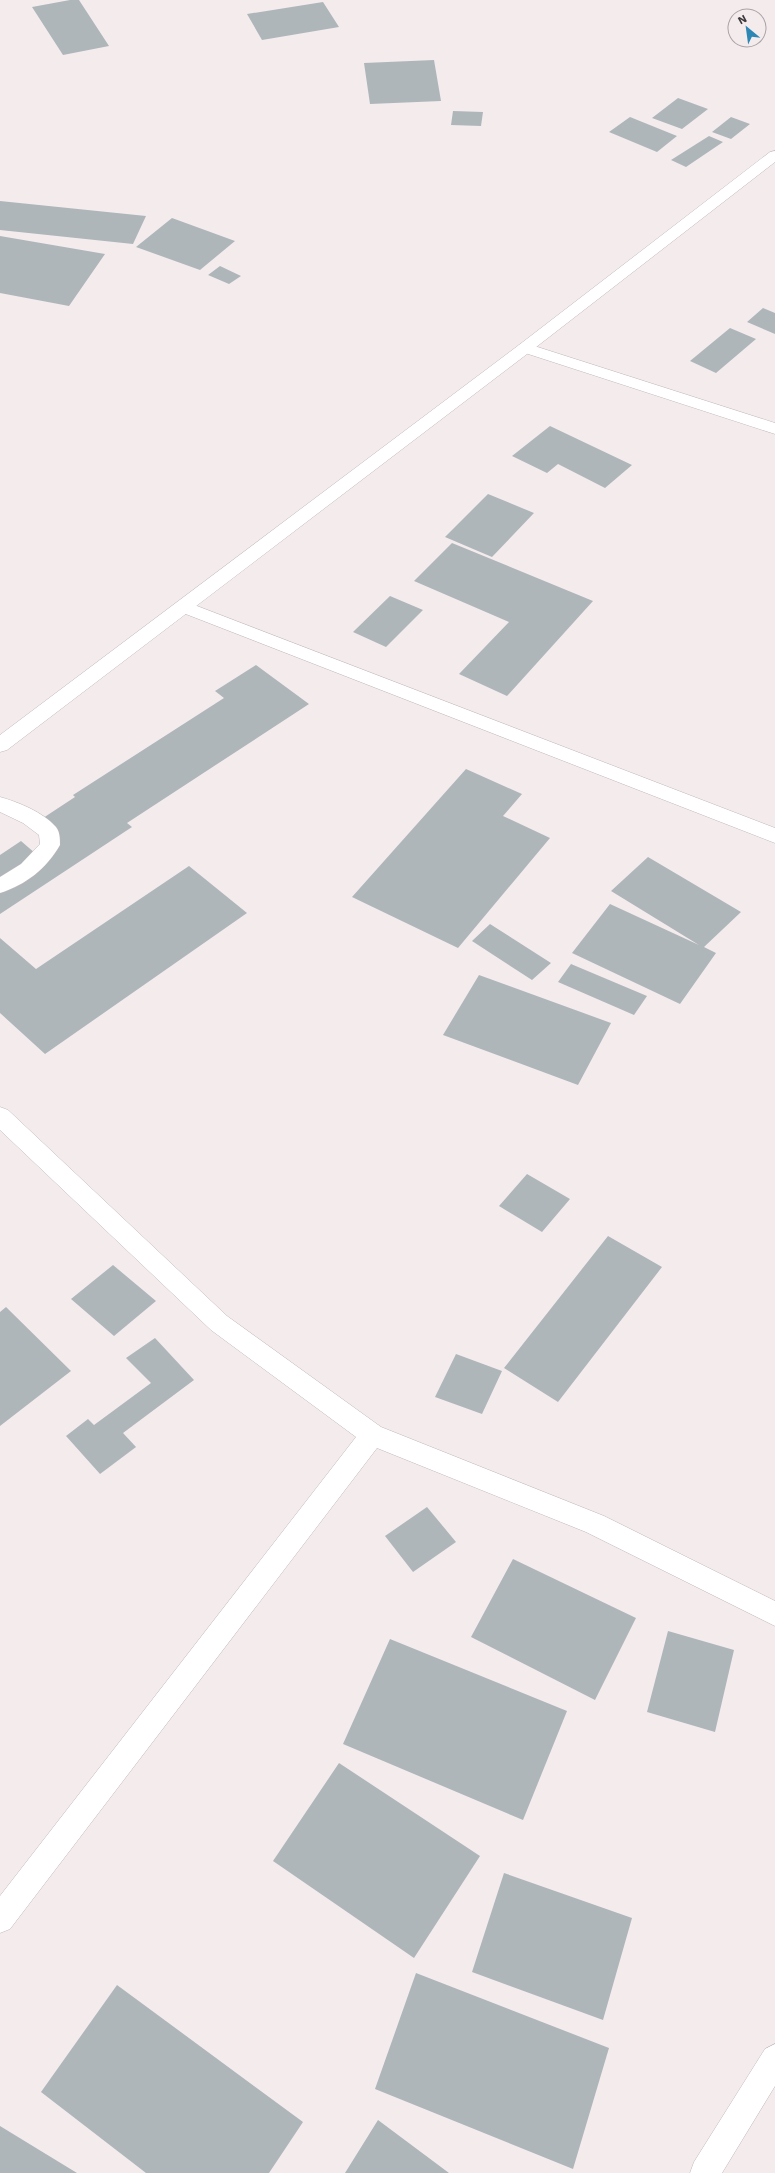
<svg xmlns="http://www.w3.org/2000/svg" width="775" height="2173" font-family="'Work Sans',sans-serif">
  <style>
    .building { fill: #aeb6ba }
    .lines { fill: none; stroke-linecap: round; stroke-linejoin: round }
    .lane-casing { stroke: #c0b7b9; stroke-width: 1 }
    .street-casing { stroke: #c0b7b9; stroke-width: 1 }
    .secondary-casing { stroke: #c0b7b9; stroke-width: 1 }
    .lane { fill: #fff; fill-rule: evenodd }
    .street { fill: #fff; fill-rule: evenodd }
    .secondary { fill: #fff; fill-rule: evenodd }
  </style>
  <rect width="100%" height="100%" fill="#f4ebed"/>
  <path class="building" d="M70 0H79L109 46 63 55 32 7Z
    M323 2 339 27 262 40 247 14Z
    M434 60 441 101 370 104 364 63Z
    M678 98 708 109 682 129 652 118Z
    M453 111 483 112 481 126 451 125Z
    M630 117 677 136 657 152 609 132Z
    M731 117 750 124 731 139 712 132Z
    M709 136 723 142 686 167 671 160Z
    M0 201 146 216 133 244 0 230Z
    M172 218 235 241 200 270 136 247Z
    M0 236 105 254 69 306 0 293Z
    M220 266 241 276 229 284 208 275Z
    M763 308 775 313V334L747 322Z
    M730 328 756 339 716 373 690 361Z
    M550 426 632 465 605 488 558 464 547 473 512 456Z
    M488 494 534 513 492 557 445 537Z
    M452 543 593 601 507 696 459 674 509 622 414 581Z
    M390 596 423 610 386 647 353 632Z
    M256 665 309 704 127 823 132 827 0 914V855L21 841 36 854 58 840 37 822 75 797 73 795 224 698 215 691Z
    M466 769 522 794 503 816 550 838 458 948 352 897Z
    M648 857 741 912 704 947 716 953 680 1004 572 953 610 904 699 945 611 891Z
    M189 866 247 913 45 1054 0 1013V938L36 969Z
    M490 924 551 963 532 980 472 941Z
    M571 964 647 996 634 1015 558 982Z
    M479 975 611 1023 578 1085 443 1035Z
    M527 1174 570 1199 542 1232 499 1206Z
    M608 1236 662 1267 558 1402 504 1368Z
    M113 1265 156 1301 114 1336 71 1299Z
    M6 1307 71 1371 0 1426V1312Z
    M155 1338 194 1380 123 1433 136 1447 100 1474 66 1436 88 1419 94 1425 151 1383 126 1358Z
    M456 1354 502 1371 482 1414 435 1397Z
    M427 1507 456 1542 413 1572 385 1536Z
    M513 1559 636 1618 595 1700 471 1637Z
    M668 1631 734 1650 715 1732 647 1712Z
    M390 1639 567 1711 523 1820 343 1744Z
    M339 1763 480 1856 414 1958 273 1861Z
    M504 1873 632 1918 603 2020 472 1972Z
    M416 1973 609 2048 573 2169 375 2089Z
    M117 1985 303 2122 269 2173H146L41 2092Z
    M378 2120 449 2173H345Z
    M0 2126 77 2173H0Z"/>
  <g class="lines">
    <defs>
      <path id="lane" d="M0 797C18 802 43 812 56 827 60 832 60 839 60 845 47 868 26 885 0 893V877L21 864 40 844 39 835 23 823 0 812Z"/>
      <path id="street" d="M525 343 775 423V434L519 351 517 348 519 345Z
        M184 601 775 828V843L178 611 175 607 178 603Z
        M0 1107 8 1110 227 1316 381 1427 604 1516 775 1601V1626L586 1532 377 1448 10 1929 0 1933V1896L356 1437 211 1330 0 1130Z
        M775 2044V2086L722 2173H690L694 2162 765 2049Z"/>
      <path id="secondary" d="M775 151V162L531 351 7 750 0 752V735L519 345 770 152Z"/>
    </defs>
    <use href="#lane" class="lane-casing"/>
    <use href="#street" class="street-casing"/>
    <use href="#secondary" class="secondary-casing"/>
    <use href="#lane" class="lane"/>
    <use href="#street" class="street"/>
    <use href="#secondary" class="secondary"/>
  </g>
  <g transform="translate(747 28) rotate(331)"><circle r="19" fill="#f4ebed" stroke="#aaa3a5"/>
  <path d="M0-3L7 15L0 10L-7 15Z" fill="#2c87b4"/>
  <text y="-6" font-size="11" font-weight="bold" text-anchor="middle" fill="#3c3839">N</text>
  </g>
</svg>
